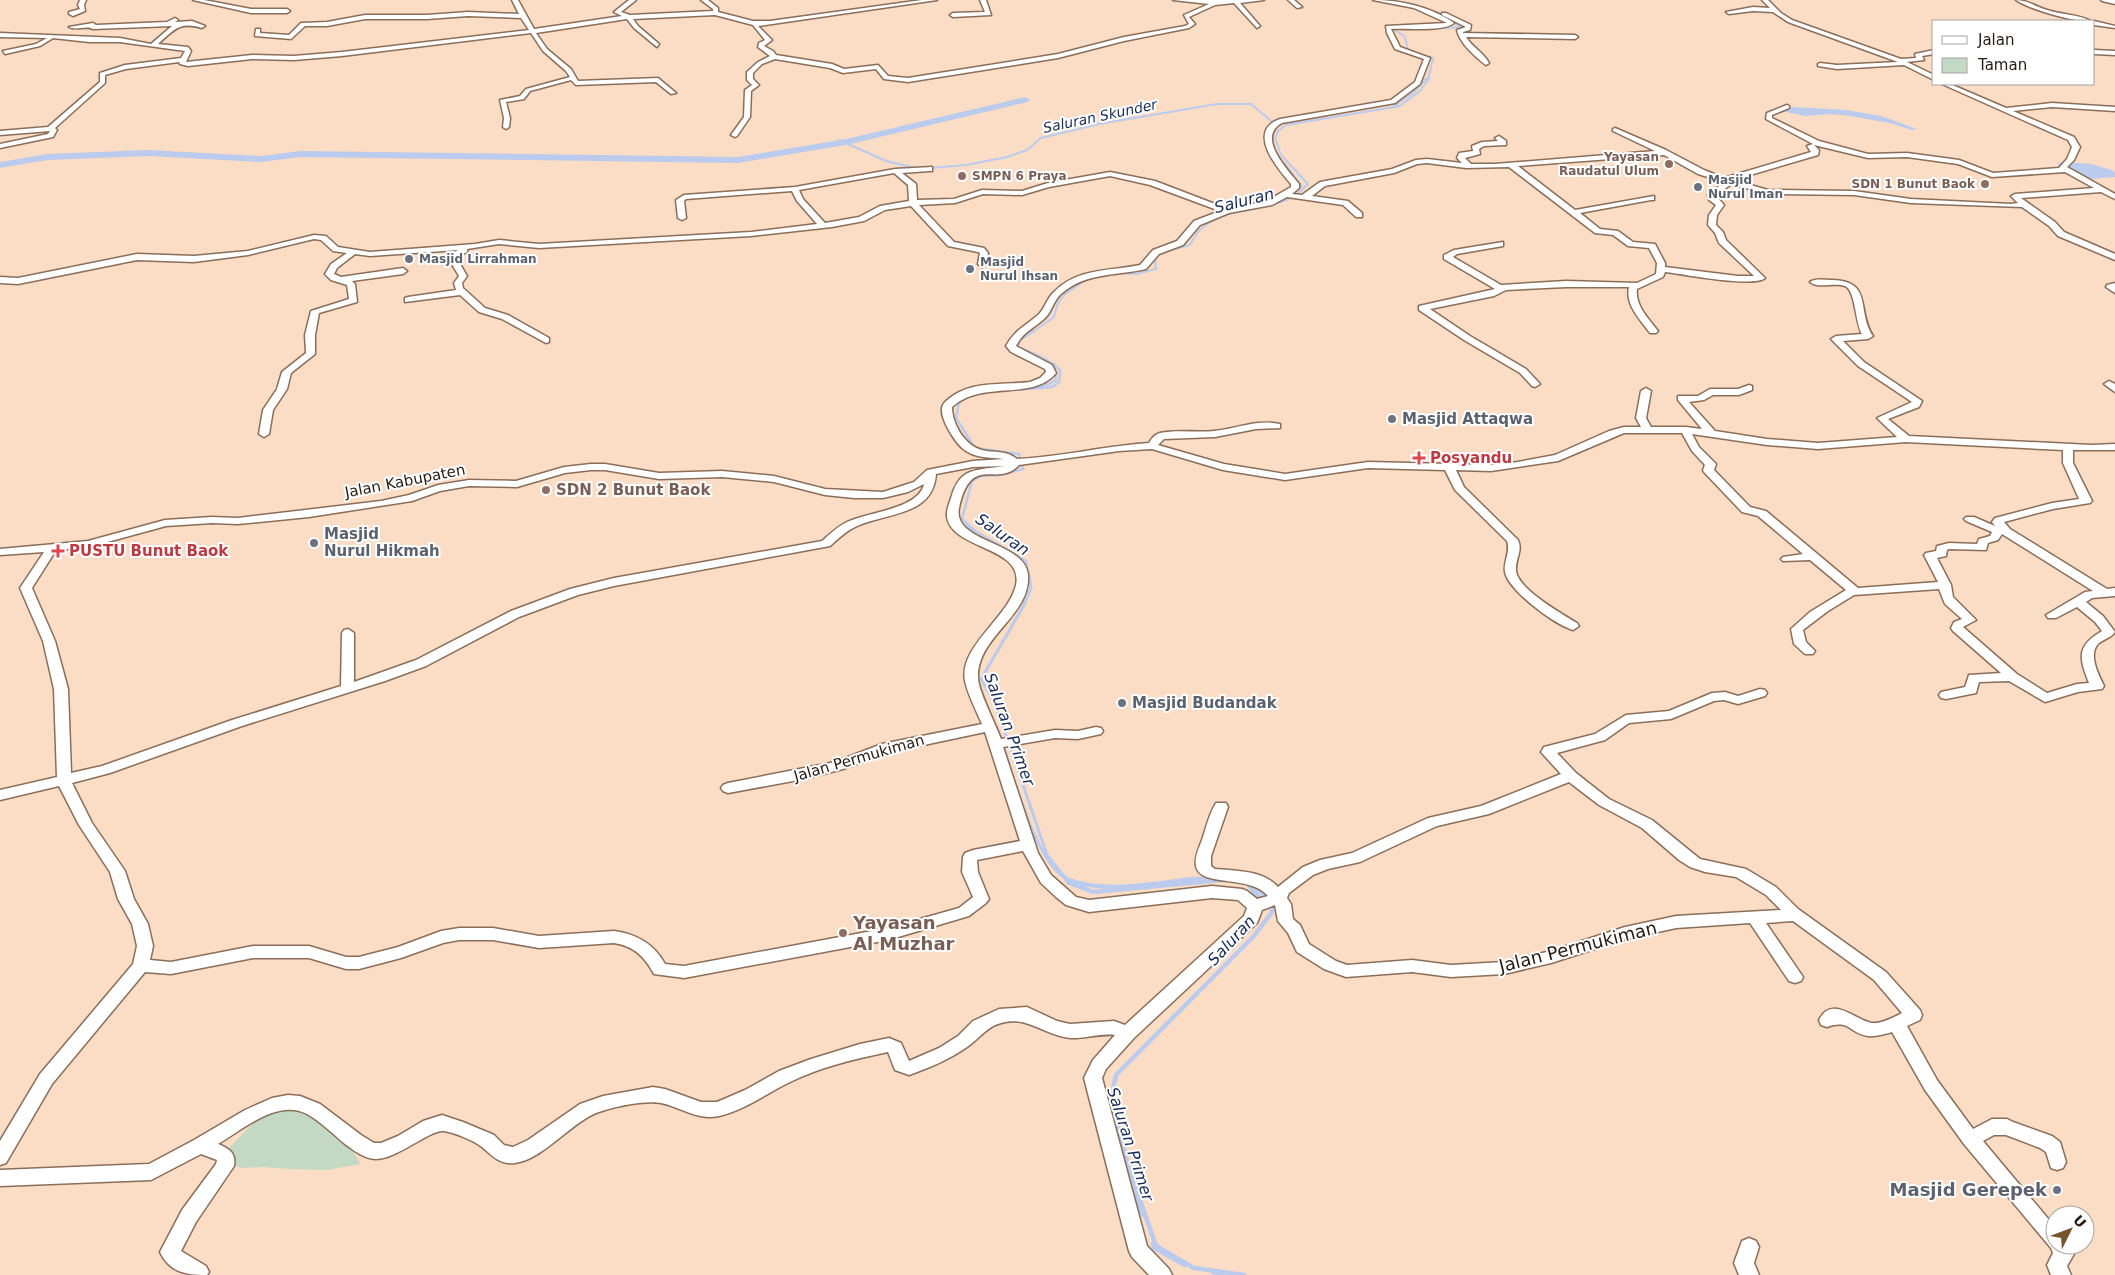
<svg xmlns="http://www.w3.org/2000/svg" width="2115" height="1275" font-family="'DejaVu Sans',sans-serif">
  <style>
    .green { fill: #c3d9c4 }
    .water { fill: #bacbee }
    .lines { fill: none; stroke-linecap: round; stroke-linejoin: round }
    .stream-far3 { stroke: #bacbee; stroke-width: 2 }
    .stream-far2 { stroke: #bacbee; stroke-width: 2.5 }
    .stream-far1 { stroke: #bacbee; stroke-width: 3 }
    .stream { stroke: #bacbee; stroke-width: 4.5 }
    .river { fill: #bacbee; fill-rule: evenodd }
    .minor-casing { stroke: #8a6e59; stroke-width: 3 }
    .minor { fill: #fff; fill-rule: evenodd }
    .education-dot { fill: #8d6e63; stroke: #fff; stroke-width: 2 }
    .worship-dot { fill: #6b7280; stroke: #fff; stroke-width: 2 }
    .health-dot { fill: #e0444e; stroke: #fff; stroke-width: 2 }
    .labels { text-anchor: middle; stroke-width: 4; stroke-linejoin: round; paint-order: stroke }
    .far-education-label { font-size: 12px; font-weight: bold; fill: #785e54; stroke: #fff; text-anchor: end }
    .far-worship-label { font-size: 12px; font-weight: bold; fill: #5b616d; stroke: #fff; text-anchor: start }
    .far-water-label { font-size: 14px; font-style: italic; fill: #192c58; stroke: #fff }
    .worship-label { font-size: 15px; font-weight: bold; fill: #5b616d; stroke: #fff; text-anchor: start }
    .health-label { font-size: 15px; font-weight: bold; fill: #be3a42; stroke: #fff; text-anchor: start }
    .street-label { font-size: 15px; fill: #261b12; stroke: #fff }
    .education-label { font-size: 15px; font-weight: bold; fill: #785e54; stroke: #fff; text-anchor: start }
    .water-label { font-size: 16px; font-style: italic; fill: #192c58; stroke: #fff }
    .near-education-label { font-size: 18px; font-weight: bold; fill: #785e54; stroke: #fff; text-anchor: start }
    .near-street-label { font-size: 18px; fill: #261b12; stroke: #fff }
    .near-worship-label { font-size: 18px; font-weight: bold; fill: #5b616d; stroke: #fff; text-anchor: end }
  </style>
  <rect width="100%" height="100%" fill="#fbdcc4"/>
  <path class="green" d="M297 1108C315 1117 353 1145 360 1164L327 1170 290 1169 263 1167 242 1168 222 1162 225 1152 261 1115 281 1109Z"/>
  <path class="water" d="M1792 107 1846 110 1881 116 1917 129 1912 130 1890 123 1850 116 1832 114 1805 116 1782 111Z
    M2064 162 2091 164 2112 170 2115 172V177L2077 180 2058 167V163Z"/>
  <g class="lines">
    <path class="stream-far3" d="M1401 28 1395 30 1405 37 1408 51
      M1429 29 1461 27 1442 16
      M1394 106 1412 94 1427 78
      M839 140 886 161 916 168
      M1284 163 1302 186 1290 197
      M930 168 966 165 1007 157 1027 150 1041 138 1099 124 1217 104H1251L1271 121 1278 124
      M1184 246 1191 234
      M1145 271 1153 260
      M1117 273 1136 274 1156 269 1155 259 1159 253 1190 245C1193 240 1196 233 1201 229 1226 206 1264 212 1293 197 1299 194 1303 188 1308 184L1281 155 1275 138 1278 131 1286 125 1400 106 1420 91 1428 80 1433 58 1414 53
      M1027 332 1049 316 1054 305
      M1031 333 1054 317 1058 303 1065 294 1087 279"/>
    <path class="stream-far2" d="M1032 387 1049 384 1056 380 1054 364
      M1013 390 1052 387 1059 382 1060 370C1048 358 1033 354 1018 347L1019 341 1033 331
      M959 402 956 418 975 448 1019 454 1023 469 1000 475 981 476 972 481 962 519 975 531 1026 561 1028 572
      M961 523 972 531"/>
    <path class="stream-far1" d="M1028 571 1031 588 1023 607 981 679 995 703 1047 855 1067 880
      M1003 745C1014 778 1037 867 1069 880
      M1183 880 1212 877
      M1220 880H1222"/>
    <path class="stream" d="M1066 879 1069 883 1093 892 1222 880
      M1066 879C1105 894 1152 884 1193 879
      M1247 883 1262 901
      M1254 886 1268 898
      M1130 1186 1143 1215
      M1153 1244 1154 1248 1185 1265
      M1213 1272 1222 1275
      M1244 1275 1194 1268 1156 1246 1129 1168 1111 1098 1116 1075 1254 936 1272 912 1270 904"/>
    <path class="river" d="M1025 97 1030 100 1028 102 846 145 738 163 301 157 261 162 148 156 47 160 0 168V162L47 154 148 150 261 156 301 151 738 157 846 139Z"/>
    <defs>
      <path id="minor" d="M80 0H86L84 5 85 11 73 16 69 14V12L80 9 78 5Z
        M193 0H204L251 9H287L290 11 287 13H251Z
        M512 0H518L534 29 622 16 614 12 629 0H636L621 12 630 15 713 11V9L701 0H708L718 8V12L753 21H770L922 0H937L758 26 772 40 764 46 773 51 776 55 832 64 844 69 878 65 888 76 908 78 1058 54 1124 37 1185 26 1189 24 1184 15 1209 4 1173 0H1264L1240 3 1260 26 1257 28 1234 3 1215 5 1189 17 1195 24 1189 28 1124 41 1058 58 908 82 884 79 876 69 843 73 830 68 775 59 762 64 753 73V79L759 85 751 91 750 117 737 136 735 137 731 135 744 117 745 90 752 85 747 80V72L758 62 770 56 758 47 759 43 765 40 753 25 715 15 633 19 638 26 659 44 657 47 634 28 627 19 536 33 547 49 571 69 578 81 658 78 676 93 671 94 656 82 576 85 571 80 530 91 524 99 506 102 510 118 509 127 506 129 503 127 504 118 500 100 520 96 526 89 570 77 566 71 543 51 531 33 342 56 294 60 252 59 188 66 180 64 179 62 126 69 105 75V83L55 128 57 130 53 137 0 148V144L48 134 50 131 0 135V131L48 127 100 82V73L125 65 181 58 185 51 120 42H89L53 38 40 46 5 54 3 51 36 44 47 38 0 37V33L120 38 151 44 172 26 93 29C86 25 76 31 69 27L93 23 96 25 167 22 175 18 178 20 175 22 192 21 205 26 202 28C179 21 174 30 158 44L188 47 191 51 186 62 252 55 294 56 342 52 529 30 521 18 468 16 427 19H365L327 26H305L291 39 255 36 256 29H260V33L289 35 301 23 327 22 365 15H427L468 12 519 14Z
        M980 0H986L991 15 953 17 950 15 953 13 985 12Z
        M1288 0H1294L1302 7 1297 8Z
        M1373 0C1400 0 1432 7 1454 23 1444 32 1406 28 1391 29L1400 47 1430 58 1420 84 1395 103 1282 123C1256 137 1287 169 1299 184V188L1292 194 1302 195 1320 182 1392 169 1416 160 1427 159 1462 163 1457 158 1459 153 1473 151 1472 146 1482 142 1498 141 1495 138 1499 136 1506 141V145L1484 146 1479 149 1480 154 1465 158 1471 164H1495L1655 151 1613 131V129L1615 128 1666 150 1704 170 1724 178 1811 152 1807 146 1813 144 1766 119 1767 113 1787 105 1789 106V108L1772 115V118L1819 141 1868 154 1907 153 1959 160 1993 173 2059 168 2067 159 2072 147 2068 140 1942 84H1950L2006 108 2052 103 2115 107V111L2052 107 2013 111 2074 137 2080 147 2074 160 2067 167 2115 194V199L2101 192 2021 198 2055 222 2064 232 2115 254V260L2058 236 2049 226 2022 207 1911 203 1854 195 1768 194 1731 184 1716 196 1724 205 1717 215 1716 225 1723 232 1726 240 1765 278C1753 288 1683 274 1665 272L1663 277 1637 289C1635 306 1649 319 1658 331L1656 333H1650C1640 319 1625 305 1629 287H1566L1506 290 1494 296 1430 309 1470 336 1526 369 1540 384 1535 387 1532 386 1520 373 1464 340 1419 310V306L1495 289 1444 259V255L1454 250 1503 242V246L1457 254 1453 257 1501 285 1566 281 1637 283 1656 274 1657 263 1649 248 1628 246 1613 235 1595 233 1509 167 1466 168 1427 163 1417 164 1394 173 1325 186 1312 196 1348 201 1362 213V217H1356L1343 205 1287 197 1272 205 1229 213 1200 225 1183 245 1159 254 1146 269C1116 276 1086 272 1061 294 1053 301 1052 312 1044 319 1034 328 1022 333 1016 346L1052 365 1056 373C1032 402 983 379 952 407 952 424 965 446 982 450 994 453 1007 450 1017 459 1061 457 1104 446 1149 443 1152 438 1154 435 1160 433 1177 429 1197 433 1214 431 1236 429 1258 419 1280 424V428L1256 429 1215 437 1164 439 1158 445 1224 464 1285 474 1368 462 1491 465 1518 462 1555 455 1609 431 1624 427H1641L1636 418 1641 391 1646 388 1651 391 1646 418 1651 427H1686L1702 429 1678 400V396H1698L1710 389H1738L1749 385 1752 386V390L1739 395H1713L1704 400 1689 402 1715 431 1767 439 1818 443 1897 437 1877 418 1912 402 1858 366 1831 339 1836 336 1862 334C1855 323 1856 291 1845 286 1834 282 1819 289 1810 282 1815 278 1825 280 1832 280 1874 281 1856 311 1873 336L1868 339 1843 341 1864 362 1922 401 1919 407 1888 419 1909 436 2091 445 2115 444V450H2073V463L2092 501 2090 503 2053 509 2004 522 2010 529 2107 589 2115 588V596L2092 598 2086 602 2103 616 2115 632C2111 638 2104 639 2099 643 2087 654 2099 675 2104 686L2102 689 2078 692 2045 702 2009 681 1979 682 1976 693 1946 699 1941 698 1939 695 1941 692 1965 687 1969 675 2001 673 1953 631 1951 628 1954 622 1962 619 1945 604 1939 589 1854 595 1828 611 1803 630 1806 642 1815 651 1813 654H1805L1794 644 1791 629 1810 612 1846 590 1810 560 1783 561 1781 559 1783 557 1803 554 1758 516 1742 512 1704 472 1703 470 1705 465 1692 451 1682 433H1624L1558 461 1491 471 1456 470 1464 487 1518 540C1523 551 1515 559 1516 571 1518 589 1562 614 1577 623L1579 626 1573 630C1555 625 1508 590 1505 572 1503 562 1511 552 1507 541L1455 490 1445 470 1368 468 1285 480 1223 470 1152 449 1119 451 1019 465C998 489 971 452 959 508 952 543 1025 541 1028 575 1031 616 976 637 978 678 978 690 996 725 1001 739L1055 730 1078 731 1096 727 1101 728 1103 731 1101 734 1078 739 1055 738 1003 747 1038 853 1051 875 1076 897 1089 900 1212 886 1242 889 1247 891 1257 899 1268 896C1250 874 1200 888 1196 866 1194 858 1199 848 1202 840 1206 828 1209 814 1216 803H1226L1228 807 1211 856V866L1215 869C1236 871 1263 870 1278 887L1303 867 1320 860 1352 853 1428 818 1481 806 1561 774 1541 752 1544 747 1595 734 1626 715 1669 711 1712 693 1725 692 1738 696 1760 689 1765 690 1767 693 1765 696 1738 704 1724 700 1714 701 1671 719 1629 723 1605 740 1557 753 1576 773 1609 799 1652 820 1700 859 1746 869 1776 887 1798 909 1886 972 1920 1010 1922 1015 1920 1020 1907 1026 1937 1080 1973 1129 1992 1119H2007L2013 1122 2052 1136 2060 1142 2066 1162 2063 1168 2057 1170 2051 1168 2046 1152 2040 1148 2006 1135H1994L1983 1141 2055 1227V1245H2069L2074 1254 2067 1266 2071 1275H2051L2047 1265 2053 1253 2051 1248 1964 1144 1925 1090 1892 1032C1885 1034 1875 1037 1868 1036 1848 1033 1851 1019 1827 1027L1821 1025 1819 1020C1832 994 1856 1021 1872 1023 1882 1024 1894 1017 1902 1013L1874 980 1793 921 1766 923 1803 977 1801 981 1795 983 1789 981 1750 923 1676 928 1626 939 1551 963 1504 974 1451 977 1412 972 1346 977 1324 969 1297 952 1288 933 1278 921 1275 905 1262 910 1257 923 1134 1038 1106 1069 1102 1078 1147 1246 1169 1269 1172 1275H1149L1132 1257 1129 1251 1084 1078 1093 1060 1115 1035C1101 1033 1085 1039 1070 1038 1045 1036 1027 1015 1001 1023 986 1027 979 1039 967 1047 950 1059 929 1068 909 1075L895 1070 888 1052C855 1059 820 1067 790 1082 767 1093 745 1110 719 1116 697 1121 681 1107 661 1103 646 1100 617 1106 602 1111 573 1119 545 1159 515 1163 499 1165 492 1155 482 1147 473 1140 455 1133 444 1131 430 1129 398 1159 375 1159 365 1159 353 1150 345 1144 333 1134 320 1121 307 1114 278 1098 242 1130 218 1144 230 1149 236 1153 234 1166L196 1222 181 1251 206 1266 209 1272 207 1275C187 1275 170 1273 160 1252L182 1210 216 1164 217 1160 201 1154 151 1180 0 1186V1170L149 1164 194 1140 245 1110 272 1098 288 1095 300 1096 320 1104 361 1135 374 1143H381L398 1136 423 1121 442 1115 463 1122 494 1135 504 1145 513 1147 528 1140 580 1104 603 1096 653 1087 665 1089 701 1102H717L745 1090 779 1071 811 1059 860 1044 889 1038 901 1043 909 1061 939 1048 958 1036 973 1021 999 1009 1027 1007 1057 1021 1070 1024 1114 1021 1125 1025 1244 916 1247 908 1238 900 1212 898 1089 912 1066 905 1056 897 1041 883 1023 851 977 860 978 872 989 899 986 903 969 916 888 940 684 978 654 974C645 957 634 946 614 943L539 948 493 940H459L443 943 401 958 359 969H346L309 958H253L171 974 145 972 52 1084 6 1163 0 1165V1141L40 1074 133 964 137 946 132 924 118 899 110 872 79 825 59 786 0 800V790L57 777 54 689 43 641 20 588 44 552 0 555V549L88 541 165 520 212 517 238 518 381 501 409 495 438 485 469 480 516 481 564 467 591 464H605L659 473 722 471 774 476 825 489 883 492 914 482 927 470 973 461 1004 459C992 457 978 459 966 451 957 446 937 416 943 405 944 402 951 397 954 395 976 381 1006 385 1030 382L1040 378 1046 372 1045 369 1011 352 1006 346C1014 330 1027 325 1039 314 1045 308 1047 298 1054 292 1077 268 1110 271 1140 265L1153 250 1177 241 1194 221 1220 211 1150 185 1110 176 1049 187 1022 195 983 194 955 203 919 205 954 242 984 248 988 253 986 264 982 267 978 264 980 253 978 252 948 246 911 206 885 210 864 221 832 227 751 236 539 248 499 244 467 249V252L456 257 467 276 462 283 463 288 485 308 508 315 549 338V342L546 343 502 319 479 312 460 295 405 302V298L408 297 456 290 454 283 459 276 447 256 458 250 370 256 355 254 337 268 334 274 341 277 403 268 407 271 403 274 352 281 355 284 357 302 319 313 315 335V354L291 373 287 389 273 410 269 434 264 437 259 434 263 410 277 389 282 372 306 353 305 335 311 311 349 299 347 285 331 280 325 274 331 264 347 253 333 251 321 240 314 239 248 255 194 262 137 260 18 284 0 283V277L18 278 137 254 194 256 248 251 314 235 326 236 338 247 370 252 475 244 499 240 539 244 751 232 817 224 797 201 792 191 686 199 684 201 686 218 682 220 678 218 676 200 684 195 795 187 895 169 932 167V171H929L902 173 916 184 917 200 954 199 982 190 1022 191 1048 183 1110 172 1155 181 1228 209 1267 201 1291 187V184C1277 168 1246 131 1280 119L1391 100 1415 82 1424 59 1395 49 1387 33 1386 26 1447 23 1414 8ZM1814 145 1868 158 1907 157 1958 164 1992 177 2065 172 2094 188 2015 194 2011 196 2018 203 2011 204 1911 199 1854 191 1768 190 1733 180 1818 155 1819 150ZM1664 155 1698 174 1724 182 1708 195 1709 200 1716 205 1709 215 1708 225 1715 233 1719 243 1754 276H1738L1665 267V263L1655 244 1633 242 1618 231 1600 229 1580 213 1651 200H1654V196L1575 210 1518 166ZM894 173 908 185 909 201 880 206 859 217 825 223 803 199 799 190ZM1692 434 1767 445 1818 449 1906 442 2063 450V463L2079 499 2052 503 1995 518 1992 522 1995 526 1974 517H1966L1964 519 1966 521 1992 532 1990 536 1979 539 1977 544 1949 543 1937 546 1936 551 1926 553 1924 555 1938 582 1858 588 1766 511 1750 507 1714 470 1716 464 1699 447ZM1004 466C976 471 960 466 951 498 949 504 946 511 947 517 952 550 1024 546 1016 585 1009 617 958 647 965 681 968 695 976 710 982 724L882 744 835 762 728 783 723 785 721 788 723 791 728 793 804 779 843 769 886 753 985 732 1020 841 973 850 965 853 963 857 962 872 973 897 959 908 888 928 684 966 665 964C654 944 637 934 614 931L539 936 493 928H459L441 931 398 947 359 957H346L309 946H253L171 962 150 960 153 946 148 924 134 899 125 871 92 823 72 783 110 773 242 726 385 681 426 666 519 617 578 595 614 586 830 546C838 539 845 532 855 527 886 512 933 517 936 474L973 467ZM591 470H605L659 479 722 477 774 482 825 495 854 498H883L908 492 924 484C919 509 868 512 847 522 837 527 830 534 822 541L614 578 570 589 511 611 416 660 354 682V633L348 629 344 630 342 633 341 686 232 720 102 766 71 773 68 689 55 641 32 588 56 550 89 547 166 526 212 523 238 524 309 517 412 501 440 491 469 486 517 487 565 473ZM2002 534 2093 591 2085 592 2046 615 2048 618H2056L2077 607 2095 622 2102 631C2076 646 2079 658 2089 683L2077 684 2047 693 2017 674 1963 627 1976 620 1953 597 1951 585 1937 558 1946 556 1947 550 1949 549 1986 550 1988 543 1998 540ZM1569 782 1599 805 1642 828 1679 860 1690 867 1705 872 1736 877 1766 895 1781 910 1676 916 1625 927 1551 951 1504 962 1451 965 1412 960 1347 965 1336 961 1309 944 1300 925 1293 919 1291 904 1287 898 1289 893 1313 875 1328 869 1360 862 1437 826 1489 814Z
        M1762 0H1768L1781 13 1792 20 1901 59 1916 58 1915 54 1934 50V54L1922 56 1924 60 1907 62 1934 75V80L1904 65 1837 69 1818 66V64L1820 63 1837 65 1898 62 1788 22 1773 12 1753 11 1729 14 1726 12 1753 7 1770 8Z
        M2016 0C2028 0 2036 7 2047 10 2061 15 2078 14 2091 21 2073 22 2031 10 2016 0Z
        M2101 0H2115V4L2102 1Z
        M1442 13H1446L1471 25 1470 30 1463 32V33L1575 35 1578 37 1575 39 1466 37C1472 47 1484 53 1489 63L1486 65C1475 57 1459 42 1457 30L1466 27 1442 15Z
        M2094 21 2115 26V28L2094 25Z
        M2094 50 2115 51V55L2094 54Z
        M2115 283V293L2106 287 2107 285Z
        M2109 381 2115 384V392L2104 384Z
        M1749 1238 1756 1241 1759 1247 1754 1263 1759 1275H1739L1734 1263 1742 1241Z"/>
    </defs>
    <use href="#minor" class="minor-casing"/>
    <use href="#minor" class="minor"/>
  </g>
  <g class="education-dot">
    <circle cx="1669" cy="164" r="5"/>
    <circle cx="962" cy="176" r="5"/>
    <circle cx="1985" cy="184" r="5"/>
    <circle cx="546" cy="490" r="5"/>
    <circle cx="843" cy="933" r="5"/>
  </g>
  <g class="worship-dot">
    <circle cx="1698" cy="187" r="5"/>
    <circle cx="409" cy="259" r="5"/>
    <circle cx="970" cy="269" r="5"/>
    <circle cx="1392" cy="419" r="5"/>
    <circle cx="314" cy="543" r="5"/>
    <circle cx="1122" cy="703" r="5"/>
    <circle cx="2057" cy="1190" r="5"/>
  </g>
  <g class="health-dot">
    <path d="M1416.5 450.5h5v5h5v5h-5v5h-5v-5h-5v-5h5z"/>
    <path d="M55.5 543.5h5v5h5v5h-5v5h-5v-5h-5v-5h5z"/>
  </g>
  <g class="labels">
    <g class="far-education-label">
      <text x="1659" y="161">Yayasan<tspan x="1659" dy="14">Raudatul Ulum</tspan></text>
      <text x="972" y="180" text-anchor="start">SMPN 6 Praya</text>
      <text x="1975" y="188">SDN 1 Bunut Baok</text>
    </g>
    <g class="far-worship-label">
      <text x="1708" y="184">Masjid<tspan x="1708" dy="14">Nurul Iman</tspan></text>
      <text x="419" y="263">Masjid Lirrahman</text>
      <text x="980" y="266">Masjid<tspan x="980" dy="14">Nurul Ihsan</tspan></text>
    </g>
    <g class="far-water-label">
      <text transform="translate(1100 116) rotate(-12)" y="5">Saluran Skunder</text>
    </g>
    <g class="worship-label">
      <text x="1402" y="424">Masjid Attaqwa</text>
      <text x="324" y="539">Masjid<tspan x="324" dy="17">Nurul Hikmah</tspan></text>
      <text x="1132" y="708">Masjid Budandak</text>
    </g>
    <g class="health-label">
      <text x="1430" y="463">Posyandu</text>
      <text x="69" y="556">PUSTU Bunut Baok</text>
    </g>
    <g class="street-label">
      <text transform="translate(405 481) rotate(-11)" y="5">Jalan Kabupaten</text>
      <text transform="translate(859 758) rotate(-16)" y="5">Jalan Permukiman</text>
    </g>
    <g class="education-label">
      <text x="556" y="495">SDN 2 Bunut Baok</text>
    </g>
    <g class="water-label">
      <text transform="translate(1244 200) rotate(-14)" y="6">Saluran</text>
      <text transform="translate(1003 534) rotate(35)" y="6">Saluran</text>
      <text transform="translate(1010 729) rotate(70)" y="6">Saluran Primer</text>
      <text transform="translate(1231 940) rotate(-47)" y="6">Saluran</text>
      <text transform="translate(1131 1144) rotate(72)" y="6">Saluran Primer</text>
    </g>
    <g class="near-education-label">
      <text x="853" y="929">Yayasan<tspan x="853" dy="21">Al Muzhar</tspan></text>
    </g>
    <g class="near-street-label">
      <text transform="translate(1578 947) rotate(-14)" y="6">Jalan Permukiman</text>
    </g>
    <g class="near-worship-label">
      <text x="2047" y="1196">Masjid Gerepek</text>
    </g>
  </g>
  <rect x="1932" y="20" width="162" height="65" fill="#ffffff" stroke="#a8a4a0"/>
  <rect x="1942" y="36" width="25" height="8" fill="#ffffff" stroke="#a8a4a0"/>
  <text x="1978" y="45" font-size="15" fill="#261b12">Jalan</text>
  <rect x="1942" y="58" width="25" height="15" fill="#c3d9c4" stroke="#a8a4a0"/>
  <text x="1978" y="70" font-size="15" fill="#261b12">Taman</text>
  <g transform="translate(2070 1230) rotate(48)"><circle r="24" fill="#ffffff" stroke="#a8a4a0"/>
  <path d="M0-4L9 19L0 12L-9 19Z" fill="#78542e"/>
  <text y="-8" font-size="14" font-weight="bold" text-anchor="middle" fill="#261b12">U</text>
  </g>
</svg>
